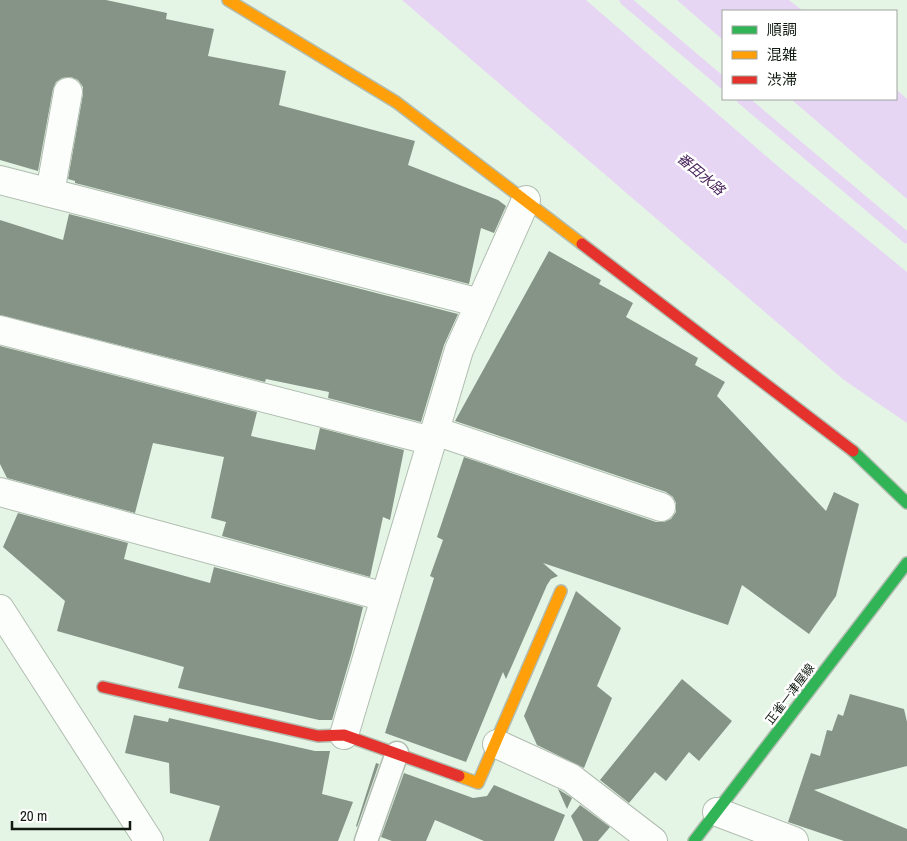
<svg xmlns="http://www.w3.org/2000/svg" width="907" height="841" font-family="'Archivo Narrow','Noto Sans JP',sans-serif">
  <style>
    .water { fill: #e6d6f3 }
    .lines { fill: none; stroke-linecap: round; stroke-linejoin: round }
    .stream { stroke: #e6d6f3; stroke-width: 11 }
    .building { fill: #859486 }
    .lane-casing { stroke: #b1bdb1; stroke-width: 25 }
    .street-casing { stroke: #b1bdb1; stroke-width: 30 }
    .fast-casing { stroke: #b1bdb1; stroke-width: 14 }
    .slow-casing { stroke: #b1bdb1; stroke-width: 14 }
    .jam-casing { stroke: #b1bdb1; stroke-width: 14 }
    .lane { stroke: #fbfefb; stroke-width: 22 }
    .street { stroke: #fbfefb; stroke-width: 28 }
    .fast { stroke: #30b455; stroke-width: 11 }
    .slow { stroke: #ff9f0a; stroke-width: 11 }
    .jam { stroke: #e5322d; stroke-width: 11 }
    .labels { text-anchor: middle; stroke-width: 5; stroke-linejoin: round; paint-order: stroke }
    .street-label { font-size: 12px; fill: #111b11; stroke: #fff }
    .water-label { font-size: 14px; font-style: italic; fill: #441d57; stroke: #fff }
  </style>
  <rect width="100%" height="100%" fill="#e5f5e5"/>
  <path class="water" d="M402 0H586L780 168 907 272V423L844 380Z
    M677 0H789L803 11H723V40Z
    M896 89 907 99V199L791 99H896Z"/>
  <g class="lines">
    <path class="stream" d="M625 0 723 83
      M742 99 907 238"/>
  </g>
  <path class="building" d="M0 0H106L167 13 166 19 214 29 208 56 286 71 279 105 415 141 408 165 498 200 506 206 494 233 481 228 469 284 75 183V181L68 179 83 94V87L78 80 71 77 62 78 56 82 53 89 38 171 0 160Z
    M69 214 458 314 444 345 421 422 328 398 329 392 266 379 265 382 0 315V220L63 240Z
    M549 251 601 280 599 284 633 303 626 317 698 358 695 365 725 382 717 396 826 511 834 492 859 504 836 596 809 634 742 585 728 625 543 563 558 576 551 579 547 585 506 679 503 672 466 762 385 733 434 578 430 576 443 540 437 537 464 457 656 522H664L671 519 676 512V503L673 497 666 492 455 421Z
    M0 346 257 412 251 436 315 450 320 428 404 450 390 520 383 517 370 577 222 536 226 522 211 518 224 457 153 443 135 513 7 478 0 464Z
    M18 513 128 543 124 559 210 583 214 567 363 607 352 652 332 720H319L178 688 184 667 57 631 65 601 3 547Z
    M576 591 621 628 597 686 612 698 584 768 537 745 524 716Z
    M682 679 732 721 699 761 689 752 666 781 655 772 629 803 600 780Z
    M850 694 904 709 907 722V766L814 790 907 829V841H844L788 822 811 753 820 756 827 730 832 731 838 714 843 716Z
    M134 715 168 722 169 718 315 751H330L322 794 353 802 338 841H209L220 806 170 793 169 763 125 753Z
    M376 763 379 764 357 827 356 826Z
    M404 773 473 798 487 796 494 785 565 815 554 841H484L435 820 426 841H392L381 837Z
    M558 789 572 798 567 809Z
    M580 805 610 827 598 841H583L571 816Z"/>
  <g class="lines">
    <defs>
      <path id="lane" d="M366 841 397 753"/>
      <path id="street" d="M0 180 480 303
        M50 193 68 92
        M0 330 432 441
        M435 431 661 507
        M0 492 385 597
        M0 609 149 841
        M344 735 459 350 526 200
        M497 744 571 778 653 841
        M717 812 794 841"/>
      <path id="fast" d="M853 451 907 503
        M694 841 907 563"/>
      <path id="slow" d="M228 0 396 102 582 244
        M459 776 478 783 561 591"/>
      <path id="jam" d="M582 244 853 451
        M103 687 318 736 344 735 459 776"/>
    </defs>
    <use href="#lane" class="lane-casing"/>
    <use href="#street" class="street-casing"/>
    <use href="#fast" class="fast-casing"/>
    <use href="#slow" class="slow-casing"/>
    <use href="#jam" class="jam-casing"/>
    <use href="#lane" class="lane"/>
    <use href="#street" class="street"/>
    <use href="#fast" class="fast"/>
    <use href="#slow" class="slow"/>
    <use href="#jam" class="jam"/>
  </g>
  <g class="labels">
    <g class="street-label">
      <text transform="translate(790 694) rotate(-53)" y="4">正雀一津屋線</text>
    </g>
    <g class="water-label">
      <text transform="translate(701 174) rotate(40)" y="5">番田水路</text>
    </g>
  </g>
  <rect x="722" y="10" width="175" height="90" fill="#ffffff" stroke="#a0a4a0"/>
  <rect x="732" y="26" width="25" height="8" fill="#30b455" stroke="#a0a4a0"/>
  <text x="767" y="35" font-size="15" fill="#111b11">順調</text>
  <rect x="732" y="51" width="25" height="8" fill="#ff9f0a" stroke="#a0a4a0"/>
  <text x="767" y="60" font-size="15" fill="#111b11">混雑</text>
  <rect x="732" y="76" width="25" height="8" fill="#e5322d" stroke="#a0a4a0"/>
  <text x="767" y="85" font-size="15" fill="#111b11">渋滞</text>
  <path d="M12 821v8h118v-8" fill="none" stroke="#111b11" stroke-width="2.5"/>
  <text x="20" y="821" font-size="15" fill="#111b11" stroke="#ffffff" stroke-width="4" paint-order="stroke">20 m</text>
</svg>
